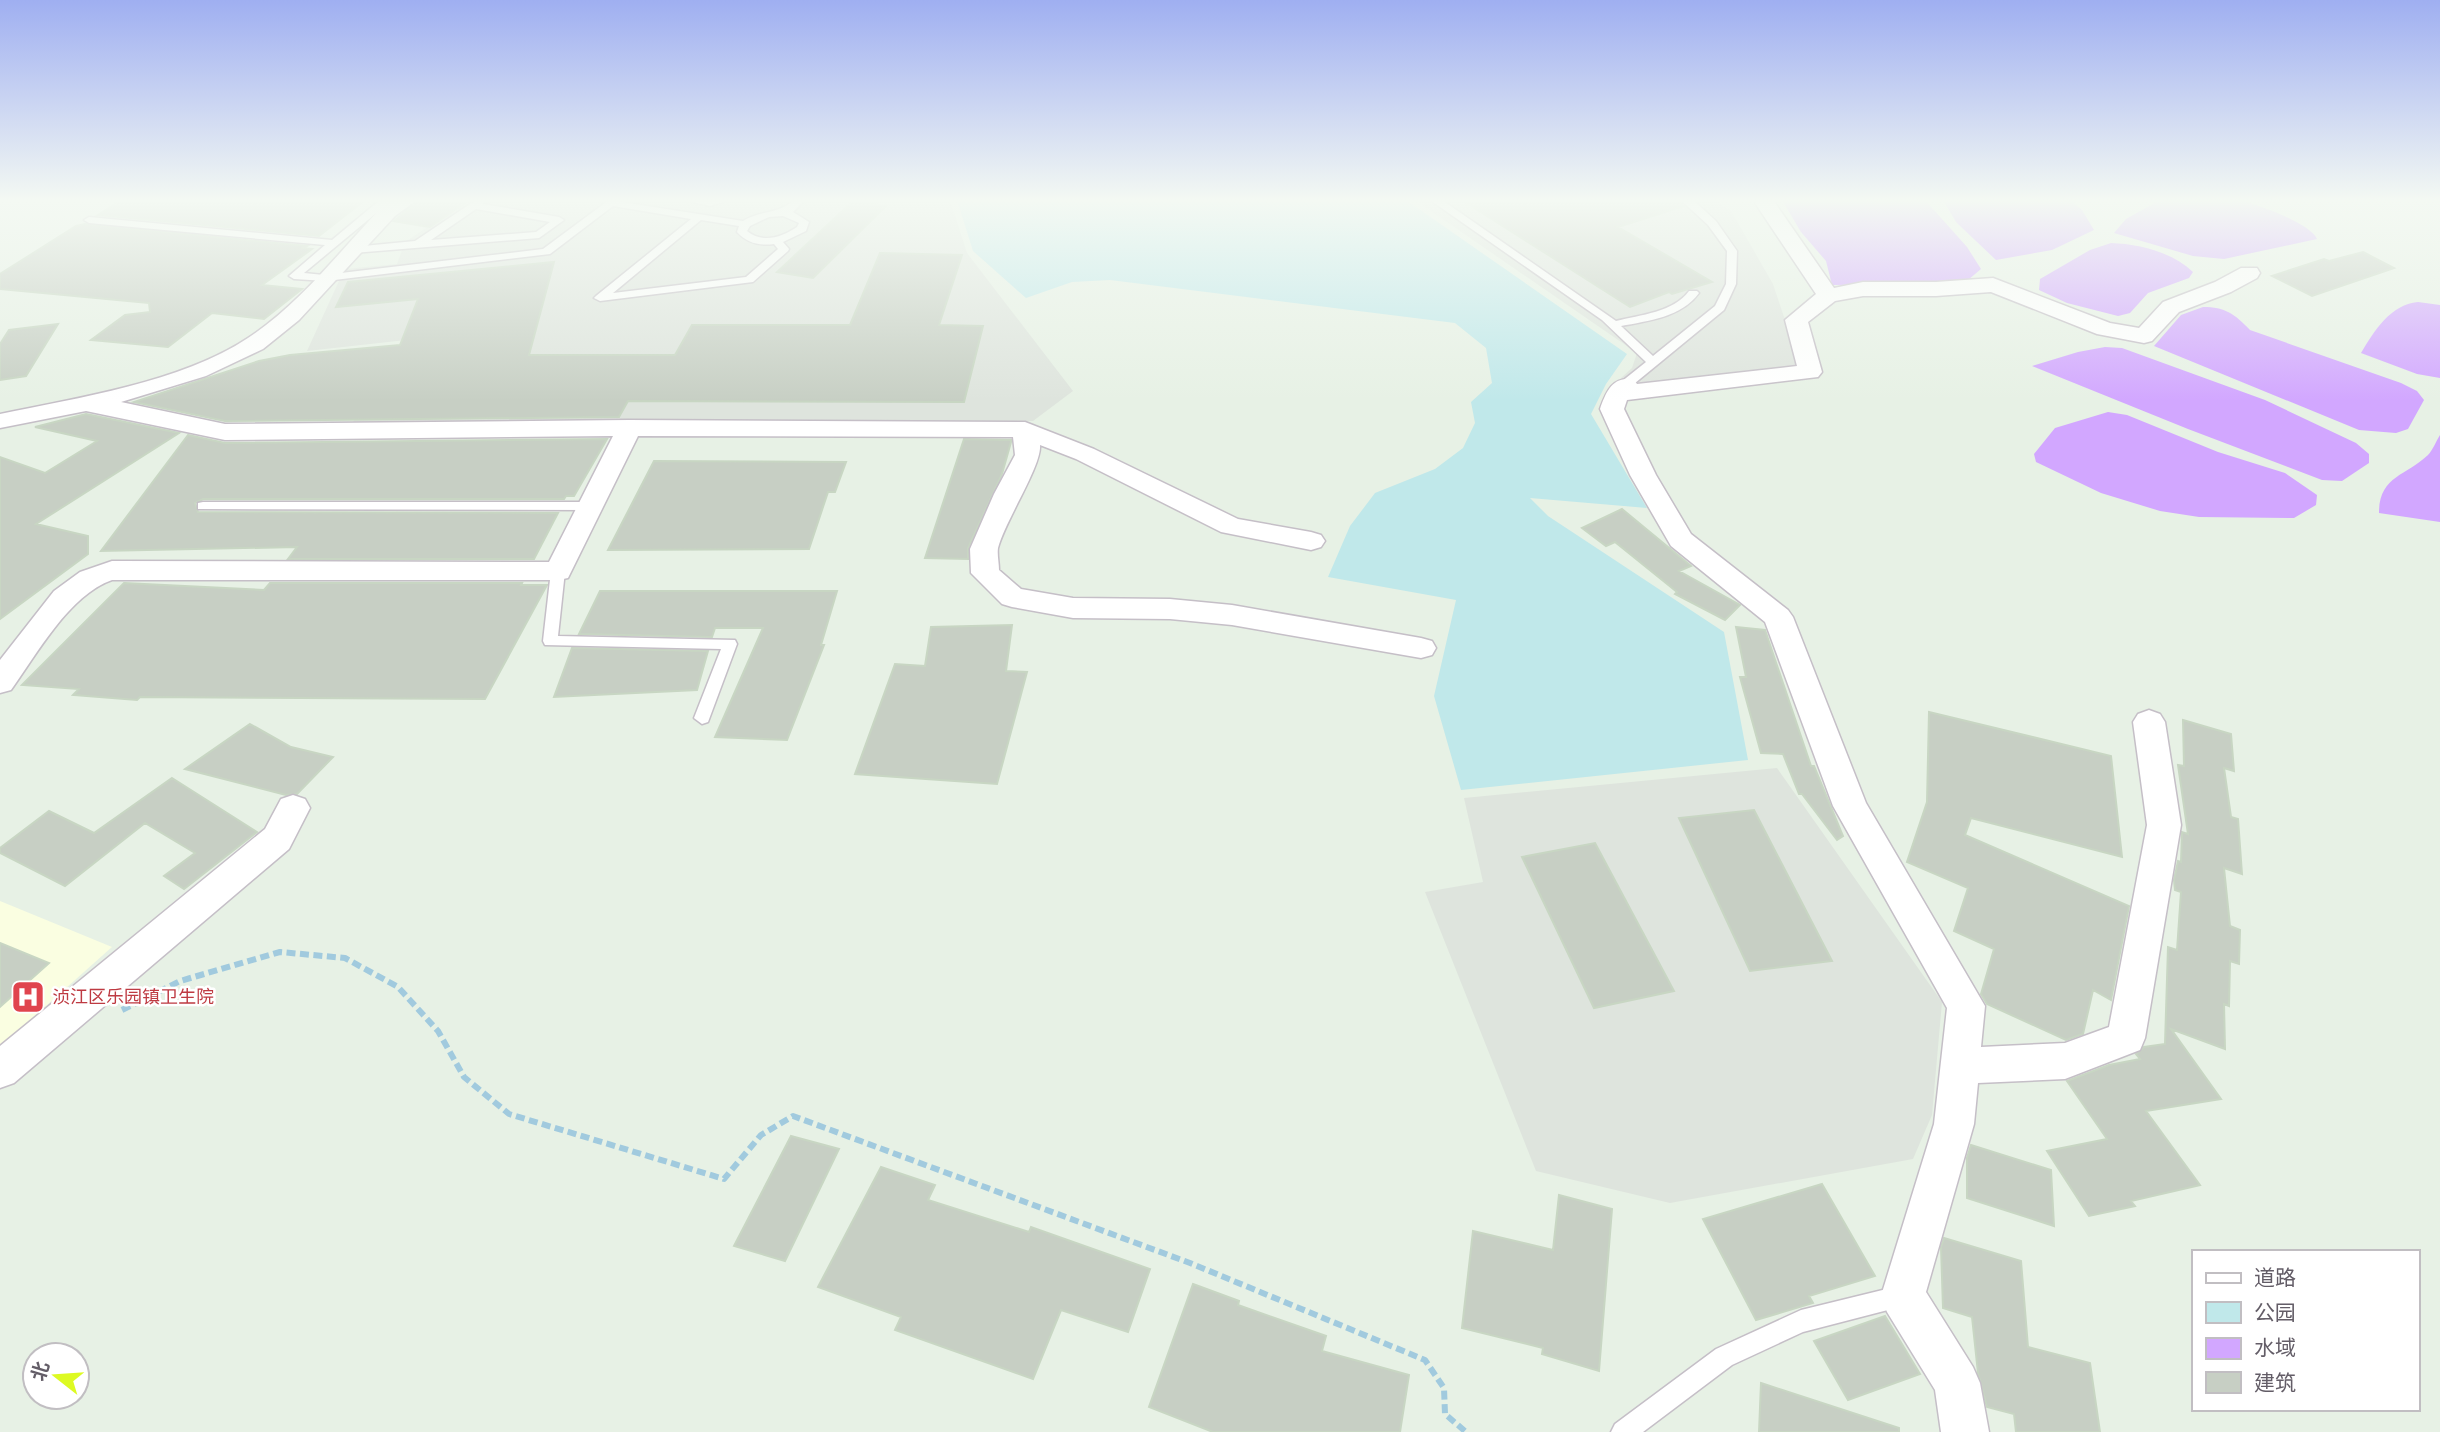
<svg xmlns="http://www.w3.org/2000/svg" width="2440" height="1432" font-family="'Fira Sans','Noto Sans SC',sans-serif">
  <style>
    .industrial { fill: #dee4dd }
    .medical { fill: #fafee1 }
    .green { fill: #c0e8ea }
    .water { fill: #d2a7ff }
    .building { fill: #c7cfc4; stroke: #c8d6c3; stroke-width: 2 }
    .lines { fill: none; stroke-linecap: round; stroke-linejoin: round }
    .lane-casing { stroke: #c5bfc7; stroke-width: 3 }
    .street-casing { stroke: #c5bfc7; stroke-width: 3 }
    .path { stroke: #a1cade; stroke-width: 6; stroke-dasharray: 9 4.5; stroke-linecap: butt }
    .lane { fill: #fff; fill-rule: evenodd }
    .street { fill: #fff; fill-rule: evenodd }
    .labels { text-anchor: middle; stroke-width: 5; stroke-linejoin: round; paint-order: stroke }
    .health-label { font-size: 18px; fill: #be3a42; stroke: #fff; text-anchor: start }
  </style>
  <rect width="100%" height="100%" fill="#e7f1e5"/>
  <path class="industrial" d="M409 200H950L967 253 1073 391 1033 421 353 422 406 340 307 351 339 281 325 282 335 270 397 264 405 242 426 228 383 220Z
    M1415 200H1715L1731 211 1773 284 1802 371 1628 393 1621 378 1632 368 1637 353Z
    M1777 768 1942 1002 1932 1115 1913 1159 1670 1203 1536 1171 1425 892 1483 882 1464 798Z"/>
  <path class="medical" d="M0 901 112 947 0 1047Z"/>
  <path class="green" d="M957 200H1406L1627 354 1606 384 1591 414 1647 508 1530 498 1548 516 1724 632 1748 760 1461 790 1434 696 1456 600 1328 577 1350 526 1375 493 1435 469 1463 448 1475 423 1471 402 1492 383 1486 348 1455 323 1110 280 1072 282 1026 298 973 251Z"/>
  <path class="water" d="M1782 200H1925L1967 247 1981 269 1968 280 1940 284 1832 285 1826 261 1801 232Z
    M1943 200H2070L2082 210 2094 230 2052 250 1996 260 1956 222Z
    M2160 200C2185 200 2216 196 2241 201 2258 204 2311 224 2317 239L2224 259 2193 256 2114 233 2126 219Z
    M2111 243C2139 244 2172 252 2193 272L2189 278 2148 293 2130 313 2118 316 2067 303 2039 290 2040 279 2090 250Z
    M2418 302 2440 305V378L2417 374 2361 353C2375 330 2390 305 2418 302Z
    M2203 307C2225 307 2235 314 2250 330L2401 383 2417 391 2424 400 2408 429 2396 433 2359 430 2154 346 2181 315Z
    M2105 347 2122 348 2265 400 2356 443 2369 454V463L2342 481 2322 480 2188 429 2032 366 2078 352Z
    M2108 412 2127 415 2218 452 2285 473 2317 495 2316 505 2294 518 2199 517 2160 511 2101 493 2036 462 2034 454 2055 428Z
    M2440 435V522L2379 513C2379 476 2406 476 2428 455 2433 450 2436 441 2440 435Z"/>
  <path class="building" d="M121 200H365L319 236 98 215Z
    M419 200H469L430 227 394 221Z
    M1462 200H1679L1684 206 1618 227 1712 282 1672 294 1669 292 1630 307Z
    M853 201 886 206 813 278 777 272Z
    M85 224 307 246 303 248 312 249 262 285 302 289 264 319 212 313 168 347 91 340 125 315 150 312 149 303 0 289V274L76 226Z
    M2363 252 2394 268 2312 296 2272 276 2324 259 2329 261Z
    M880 253 962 255 939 325 983 326 964 402 628 401 619 417 225 421 134 402 259 361 290 355 400 345 418 299 336 307 348 282 554 262 529 355H675L692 325H850Z
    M58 324 26 376 0 380V344L9 330Z
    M86 414 179 433 36 524 88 536V554L0 619V457L45 473 97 441 35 427Z
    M188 435 225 443 607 439 574 496H566L564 499H203L195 503 198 512 558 513 534 559H288L297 547 101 551Z
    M964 439 1011 440V442L1002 474 968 548V559L925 558Z
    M654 461 846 462 835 492H828L809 549 608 550Z
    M1622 509 1691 566 1679 571 1740 605 1725 620 1675 594 1677 592 1615 542 1606 546 1582 528Z
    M124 583 264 590 270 583H522L521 585H547L485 699 140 697 137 700 73 695 79 689 22 685Z
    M600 591H837L821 645H824L787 740 715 737 763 628H715L712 637 579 634Z
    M1012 625 1006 671 1027 672 997 784 855 774 895 664 925 666 931 627Z
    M1736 627 1765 630 1811 766H1814L1843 836 1837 840 1802 794H1799L1783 754 1761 753 1740 677H1746Z
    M572 648 708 651 697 690 554 697Z
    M1929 712 2111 756 2122 857 1971 818 1965 835 2129 906 2111 1000 2093 990 2083 1034 2066 1040 1987 1004 1981 994 1994 949 1954 931 1968 888 1907 862 1927 802Z
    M2183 720 2231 734 2234 771 2224 768 2231 817 2238 819 2242 874 2224 868 2230 926 2240 930 2239 964 2230 961 2229 1006 2224 1004 2225 1049 2171 1029 2221 1099 2146 1111 2200 1185 2131 1201 2135 1206 2089 1216 2047 1151 2107 1139 2067 1081 2109 1065 2140 1059 2136 1054 2144 1047 2165 1044 2168 947 2177 950 2181 892 2175 890 2174 880 2178 861 2181 862 2182 832 2188 834 2178 765 2184 766Z
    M250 724 291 747 333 757 297 794 286 795 185 769Z
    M172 778 257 832 184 889 164 876 195 853 145 823 65 886 0 853V848L49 811 94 833Z
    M1754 810 1832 961 1750 971 1679 818Z
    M1595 843 1674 991 1594 1008 1522 857Z
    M0 943 49 963 0 1007Z
    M791 1136 839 1149 785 1261 734 1246Z
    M1971 1145 2051 1170 2054 1226 1967 1198V1158Z
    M881 1167 935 1185 928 1200 1029 1232 1031 1227 1150 1269 1128 1332 1061 1310 1033 1379 895 1330 901 1317 818 1287Z
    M1822 1184 1875 1276 1809 1296 1813 1303 1756 1320 1703 1219Z
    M1559 1195 1612 1209 1599 1371 1542 1354 1543 1348 1462 1328 1473 1231 1553 1250Z
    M1944 1238 2021 1261 2028 1347 2090 1363 2100 1432H2016L2014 1414 1987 1407 1978 1373 1972 1317 1943 1308 1941 1247Z
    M1193 1284 1239 1301 1238 1305 1326 1336 1322 1351 1409 1375 1400 1432H1213L1149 1407Z
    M1885 1316 1920 1374 1848 1400 1814 1341Z
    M1761 1383 1899 1428V1432H1759Z"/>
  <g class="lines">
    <defs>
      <path id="lane" d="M380 200H392L304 273 324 275 543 249 609 200 743 221C762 210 779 214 794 200H805L793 212 809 222 806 231 783 242 789 249 788 251 753 282 600 301 594 298 596 296 691 219 613 206 550 254 326 281 294 279 289 276 325 245 89 223 84 220 89 217 332 240ZM783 216 799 223 797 227C782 237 763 244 747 231L750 226 769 217ZM701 220 739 226 737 232C747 243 759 246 774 244L778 249 746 277 613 293Z
        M476 200H484L483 204 559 217 564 220 539 238 353 253 348 250 353 247 415 241ZM476 209 550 222 536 232 431 240Z
        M684 200H729L710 206Z
        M1430 200H1442L1616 321C1640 315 1674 312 1689 291H1697L1699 293C1682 317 1648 321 1621 326L1653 356 1715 306 1726 284 1727 251 1708 225 1681 200H1693L1716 221 1737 251 1736 284 1724 310 1629 388H1621V382L1646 362 1602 320Z
        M203 502H590L597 506 590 510 198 509V503Z
        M558 566 565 571 558 636 735 640 737 644 708 722 702 724 694 718 721 649 545 645 543 641 551 571Z
        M1903 1285 1911 1288 1914 1296 1911 1304 1803 1332 1732 1365 1643 1432H1611L1615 1424 1716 1349 1801 1310Z"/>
      <path id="street" d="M392 200H417L395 216 299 320 263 349 206 376 121 402 225 424 629 420 1025 422 1094 449 1238 519 1311 532 1321 535 1325 541 1321 547 1311 550 1221 532 1076 459 1040 445C1042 465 1005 521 998 548 997 554 999 563 999 570L1021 589 1073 598 1170 599 1232 605 1421 638 1432 641 1436 648 1432 655 1421 658 1232 625 1170 619 1073 618 1012 607 1002 604 971 573 970 549 994 494 1015 455 1013 437 638 436 568 578 558 580H112C69 595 37 654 11 690L0 693V660L54 591 80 572 112 561 549 562 613 436 225 440 86 411 0 428V414C77 398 182 382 248 338 300 304 339 252 381 208Z
        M1753 200H1773L1834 288 1863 282H1936L1993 278 2110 323 2139 328 2163 302 2215 282 2241 268H2257L2260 273 2257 278 2231 292 2179 312 2152 341 2144 343 2097 334 1991 292 1936 296H1863L1835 301 1808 322 1822 372 1818 377 1627 400 1624 409 1656 475 1691 534 1788 610 1793 617 1866 803 1985 1006 1981 1047 2065 1043 2109 1027 2147 825 2133 722 2138 714 2149 710 2160 714 2165 722 2181 825 2145 1038 2140 1050 2065 1079 1978 1083 1974 1124 1926 1292 1973 1367 1980 1383 1989 1432H1941L1935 1390 1887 1312 1881 1296 1934 1124 1947 1008 1833 806 1765 622 1671 546 1630 475 1600 409C1606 392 1613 375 1634 380L1637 384 1797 366 1785 320 1816 294Z
        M293 795 305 799 310 808 289 849 14 1083 0 1088V1046L265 829 281 799Z"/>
    </defs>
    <use href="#lane" class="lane-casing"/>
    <use href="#street" class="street-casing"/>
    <path class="path" d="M122 1010 180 981 280 952 345 958 398 987 438 1031 464 1077 509 1114 724 1179 761 1135 793 1116 1190 1263 1425 1360 1444 1388 1445 1414 1466 1432"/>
    <use href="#lane" class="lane"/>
    <use href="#street" class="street"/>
  </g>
  <linearGradient id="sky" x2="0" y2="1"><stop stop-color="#9faff1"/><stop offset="0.5" stop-color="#f4f9f3"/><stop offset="1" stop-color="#f4f9f3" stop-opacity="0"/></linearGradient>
  <rect width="2440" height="401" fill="url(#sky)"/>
  <defs>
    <symbol id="hospital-square" viewBox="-11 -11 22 22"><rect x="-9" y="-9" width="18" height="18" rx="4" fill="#e0444e" stroke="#fff"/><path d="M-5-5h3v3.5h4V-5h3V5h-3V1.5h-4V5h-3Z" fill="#fff"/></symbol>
  </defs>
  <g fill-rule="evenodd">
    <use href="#hospital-square" x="9" y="978" width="38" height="38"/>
  </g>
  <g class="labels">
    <g class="health-label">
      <text x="52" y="1003">浈江区乐园镇卫生院</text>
    </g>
  </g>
  <rect x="2192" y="1250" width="228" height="161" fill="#ffffff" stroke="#c1bec2" stroke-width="2"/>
  <rect x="2206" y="1273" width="35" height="10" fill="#ffffff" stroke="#c1bec2" stroke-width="2"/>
  <text x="2254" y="1285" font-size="21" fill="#635d67">道路</text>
  <rect x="2206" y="1302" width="35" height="21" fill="#c0e8ea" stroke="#c1bec2" stroke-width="2"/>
  <text x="2254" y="1320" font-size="21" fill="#635d67">公园</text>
  <rect x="2206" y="1338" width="35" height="21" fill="#d2a7ff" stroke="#c1bec2" stroke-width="2"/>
  <text x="2254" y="1355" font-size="21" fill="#635d67">水域</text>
  <rect x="2206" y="1372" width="35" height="21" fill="#c7cfc4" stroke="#c1bec2" stroke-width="2"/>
  <text x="2254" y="1390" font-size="21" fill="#635d67">建筑</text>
  <g transform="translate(56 1376) rotate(287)"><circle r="33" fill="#ffffff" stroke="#c1bec2" stroke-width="2"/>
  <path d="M0-5L12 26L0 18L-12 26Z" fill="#ddfa22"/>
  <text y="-10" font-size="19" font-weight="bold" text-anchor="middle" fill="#635d67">北</text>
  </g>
</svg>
